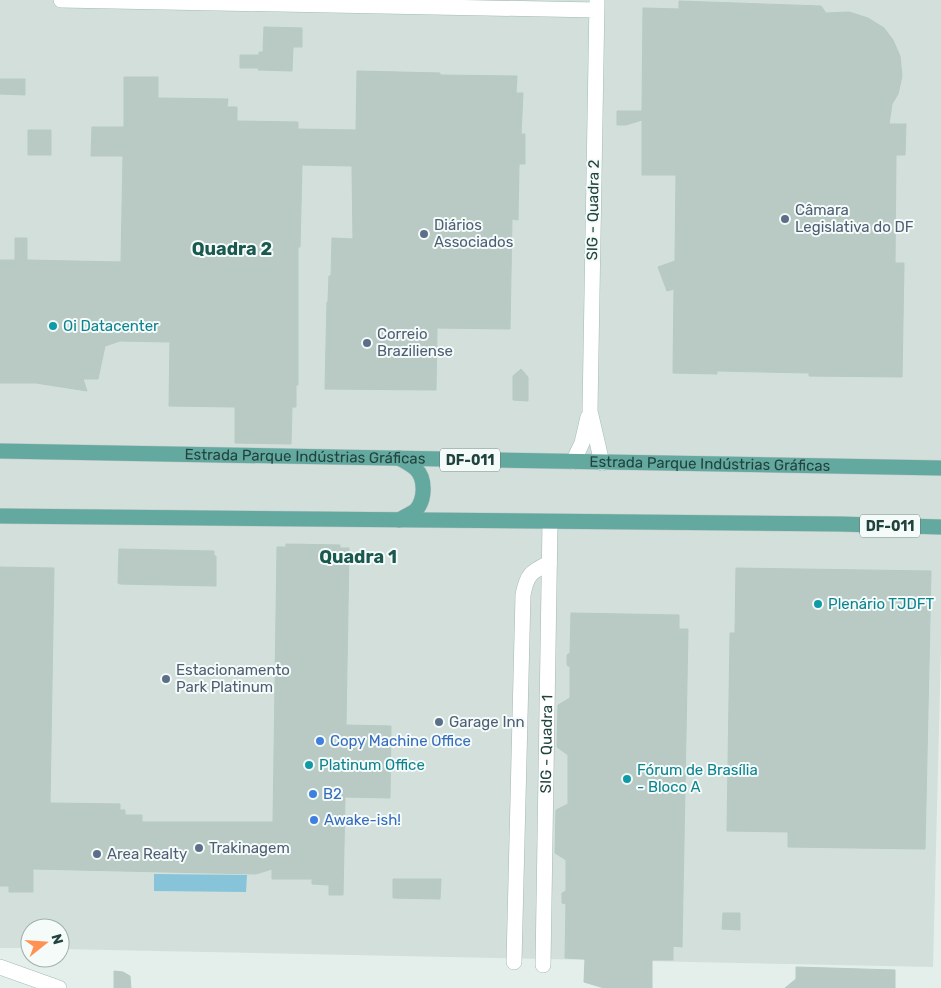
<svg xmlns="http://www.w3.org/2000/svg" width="941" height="988" font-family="Rubik,sans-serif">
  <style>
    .built { fill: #d2dfdb }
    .water { fill: #87c3d9 }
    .building { fill: #b9cac5; stroke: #b6cac4 }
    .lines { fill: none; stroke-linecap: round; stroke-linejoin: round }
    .street-casing { stroke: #a6b8b4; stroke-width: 16 }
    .secondary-casing { stroke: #a1bcb6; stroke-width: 16 }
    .primary-casing { stroke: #c1cac9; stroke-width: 16 }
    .street { stroke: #fff; stroke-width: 15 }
    .secondary { stroke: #fff; stroke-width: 15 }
    .primary { stroke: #64a99f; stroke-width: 15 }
    .service-dot { fill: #5c6f8a; stroke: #f5fbf9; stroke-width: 2 }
    .culture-dot { fill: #0f9aa8; stroke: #f5fbf9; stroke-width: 2 }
    .shop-dot { fill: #3f7fe0; stroke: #f5fbf9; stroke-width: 2 }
    .labels { text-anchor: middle; stroke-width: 4; stroke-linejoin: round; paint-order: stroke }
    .shield { fill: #f5fbf9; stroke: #617a76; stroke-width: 1 }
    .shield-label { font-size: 14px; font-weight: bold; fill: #21433e }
    .street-label { font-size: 15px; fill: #21433e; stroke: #f5fbf9 }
    .service-label { font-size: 15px; fill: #4e5e75; stroke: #f5fbf9; text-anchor: start }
    .culture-label { font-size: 15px; fill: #0d838f; stroke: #f5fbf9; text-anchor: start }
    .shop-label { font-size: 15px; fill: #366cbe; stroke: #f5fbf9; text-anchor: start }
    .quarter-label { font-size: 18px; font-weight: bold; fill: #1a5850; stroke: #f5fbf9 }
  </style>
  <rect width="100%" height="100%" fill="#e4efeb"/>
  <path class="built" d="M0 0H941V648L933 967 60 949V928H30V948H0Z"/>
  <path class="water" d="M154 874 247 875 246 892 154 891Z"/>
  <path class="building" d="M679 1 821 6 826 13 849 12 868 18 884 28 893 40 900 56 902 76 898 94 892 104 889 124H906L905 155H896L895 263H904L902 377 809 376V373L717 371V374L673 373 674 289 667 291 658 267 675 261 676 175H642V120L626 125H617V111H642L643 8 679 9Z
    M264 27 302 28V47H293L292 71 258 70 259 68H240V55H259V52H263Z
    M357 71 440 73V75L517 76 516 93H523L521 134H525V164H519L518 220 512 219 510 329 437 328 436 390 325 389 327 302H328L329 276H331L332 238 353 239 352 166 302 165 300 247H298V385H296V407H292L291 444 235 443V407L169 406 170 342 120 341 105 346 98 379H83L87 391 36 383H0V260H15V238H27V260L121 262 123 156H91L92 127H124V77H158V98L228 99 227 107H237V121L298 122V129L356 130Z
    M0 79H25V95L0 94Z
    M28 130H51V155H28Z
    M521 369 528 377V401L513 400V376Z
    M286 544 340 545V548H349L346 725 391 726 390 798 345 797 343 895H329V885L312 884V879H272V869L256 874 33 869V892H9V886H0V567L54 568 50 803 120 804V810H125V815H142V822H273L277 547H286Z
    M119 549 214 551V556H216V586L120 584 118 583Z
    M736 568 931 571 925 849 788 847V832L727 831 730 633H735Z
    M571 613 679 615V629H688L682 947 673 946V960H652V988H604L584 982 585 959 565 958 566 904 562 903V893L566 891V860L555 853 556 810 568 804V755L557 747 558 705 570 698V667L567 665V655L570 653Z
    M393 879H441L440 899 393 898Z
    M723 913H740V930L722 929Z
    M796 967 895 970V988H785L796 979Z
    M114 971 123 972 130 976 131 988H114Z"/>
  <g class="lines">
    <defs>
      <g id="street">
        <path d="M514 962 523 595C527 574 531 572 549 563"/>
        <path id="s1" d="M543 965 550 522"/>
        <path d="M0 967 59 988"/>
      </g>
      <path id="secondary" d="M61 0 597 10
        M597 1 590 411 602 463
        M573 462 582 443 588 417"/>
      <g id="primary">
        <path id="s2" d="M0 451 941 468"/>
        <path d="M0 516 840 524 941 527"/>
        <path d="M399 520C404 517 411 514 416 510 425 500 426 479 416 469 412 465 404 461 399 458"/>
      </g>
    </defs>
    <use href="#street" class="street-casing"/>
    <use href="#secondary" class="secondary-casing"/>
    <use href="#primary" class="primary-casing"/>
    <use href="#street" class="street"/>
    <use href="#secondary" class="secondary"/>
    <use href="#primary" class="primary"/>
  </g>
  <g class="service-dot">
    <circle cx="785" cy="219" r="5"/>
    <circle cx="424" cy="234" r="5"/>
    <circle cx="367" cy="343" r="5"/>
    <circle cx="166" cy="679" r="5"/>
    <circle cx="439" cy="722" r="5"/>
    <circle cx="199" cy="848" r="5"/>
    <circle cx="97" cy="854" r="5"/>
  </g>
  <g class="culture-dot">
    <circle cx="53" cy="326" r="5"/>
    <circle cx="818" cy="604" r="5"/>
    <circle cx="309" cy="765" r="5"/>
    <circle cx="627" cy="779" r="5"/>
  </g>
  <g class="shop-dot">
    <circle cx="320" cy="741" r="5"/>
    <circle cx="313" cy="794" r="5"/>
    <circle cx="314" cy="820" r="5"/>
  </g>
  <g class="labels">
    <g class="shield">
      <rect x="440" y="448.5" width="60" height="23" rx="4"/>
      <rect x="860" y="514.5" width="60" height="23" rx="4"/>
    </g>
    <g class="shield-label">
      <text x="470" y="465">DF-011</text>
      <text x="890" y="531">DF-011</text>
    </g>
    <g class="street-label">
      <text transform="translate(593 210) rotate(-89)" y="5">SIG - Quadra 2</text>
      <text dy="5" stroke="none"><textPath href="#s2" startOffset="305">Estrada Parque Indústrias Gráficas</textPath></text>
      <text dy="5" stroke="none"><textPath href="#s2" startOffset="710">Estrada Parque Indústrias Gráficas</textPath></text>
      <text dy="5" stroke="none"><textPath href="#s1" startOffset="221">SIG - Quadra 1</textPath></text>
    </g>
    <g class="service-label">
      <text x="795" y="215">Câmara<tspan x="795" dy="17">Legislativa do DF</tspan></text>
      <text x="434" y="230">Diários<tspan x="434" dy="17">Associados</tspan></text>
      <text x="377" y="339">Correio<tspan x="377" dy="17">Braziliense</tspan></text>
      <text x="176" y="675">Estacionamento<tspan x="176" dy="17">Park Platinum</tspan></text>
      <text x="449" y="727">Garage Inn</text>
      <text x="209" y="853">Trakinagem</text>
      <text x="107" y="859">Area Realty</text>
    </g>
    <g class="culture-label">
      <text x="63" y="331">Oi Datacenter</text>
      <text x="828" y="609">Plenário TJDFT</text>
      <text x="319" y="770">Platinum Office</text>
      <text x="637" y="775">Fórum de Brasília<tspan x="637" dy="17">- Bloco A</tspan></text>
    </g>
    <g class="shop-label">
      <text x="330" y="746">Copy Machine Office</text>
      <text x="323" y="799">B2</text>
      <text x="324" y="825">Awake-ish!</text>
    </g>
    <g class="quarter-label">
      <text x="232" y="255">Quadra 2</text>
      <text x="358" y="563">Quadra 1</text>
    </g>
  </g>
  <g transform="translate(45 943) rotate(73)"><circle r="24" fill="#f5fbf9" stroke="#a0b1ae"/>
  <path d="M0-4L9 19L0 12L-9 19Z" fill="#ff9152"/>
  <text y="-8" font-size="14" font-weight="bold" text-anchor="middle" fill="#21433e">N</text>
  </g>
</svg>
